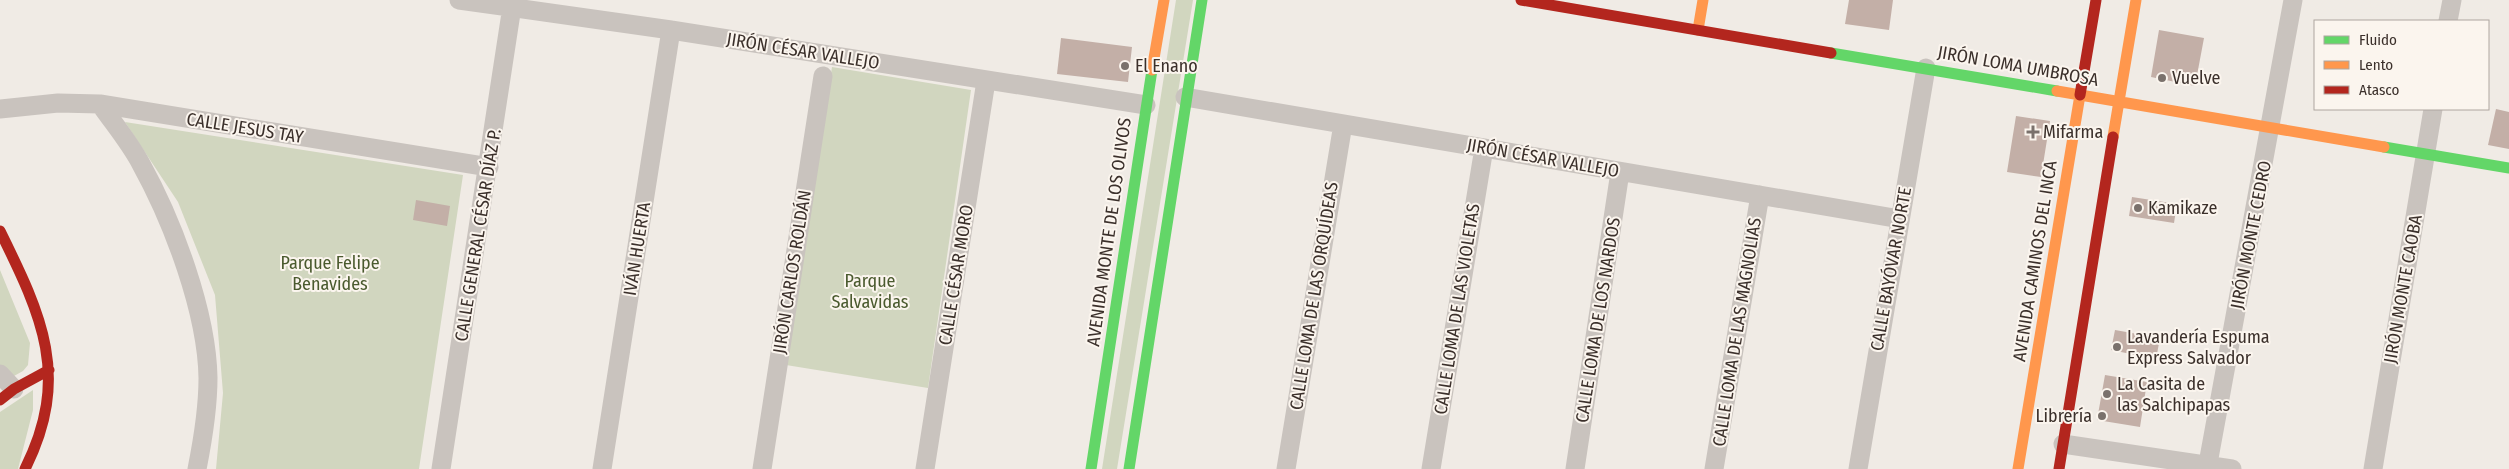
<svg xmlns="http://www.w3.org/2000/svg" width="2509" height="469" font-family="'Fira Sans Condensed',sans-serif">
  <style>
    .green { fill: #d1d6bf }
    .building { fill: #c3afa7 }
    .lines { fill: none; stroke-linecap: round; stroke-linejoin: round }
    .street { stroke: #c9c3be; stroke-width: 19 }
    .fast { stroke: #63d668; stroke-width: 11 }
    .slow { stroke: #ff974d; stroke-width: 11 }
    .jam { stroke: #b3261e; stroke-width: 11 }
    .poi-dot { fill: #7a716c; stroke: #fbf5ee; stroke-width: 2 }
    .labels { text-anchor: middle; stroke-width: 4; stroke-linejoin: round; paint-order: stroke }
    .street-label { font-size: 18px; fill: #3b302b; stroke: #fbf5ee }
    .poi-label { font-size: 18px; fill: #3b302b; stroke: #fbf5ee; text-anchor: start }
    .park-label { font-size: 18px; fill: #4a5a2e; stroke: #fbf5ee }
  </style>
  <rect width="100%" height="100%" fill="#f0ebe5"/>
  <path class="green" d="M1176 0H1193L1117 469H1102Z
    M832 67 971 90 928 388 786 365Z
    M125 122 463 175 419 469H216L223 393 215 295 178 202Z
    M0 270 30 343 28 365 23 371 14 376 0 368Z
    M33 390V410L18 469H0V412Z"/>
  <path class="building" d="M1849 0H1893L1889 30 1845 24Z
    M2159 30 2204 38 2195 86 2151 77Z
    M1061 38 1132 47 1128 82 1057 74Z
    M2496 109 2509 112V149L2488 145Z
    M2016 116 2050 121 2041 177 2007 172Z
    M2132 197 2177 204 2174 223 2129 216Z
    M416 200 450 206 447 226 413 220Z
    M2115 330 2160 338 2156 359 2111 350Z
    M2105 375 2147 382 2140 427 2097 420Z"/>
  <g class="lines">
    <path class="street" d="M459 0 671 30 1146 105
      M2448 21 2452 0
      M1185 97 1900 219
      M100 104C114 124 130 143 141 164 173 222 207 312 208 378 208 409 203 439 197 469
      M0 109 58 103 100 104 489 167
      M0 374 14 389
      M2063 444 2232 469
      M441 469 513 0
      M602 469 671 30
      M762 469 823 76
      M925 469 986 81
      M1286 469 1343 124
      M1431 469 1484 148
      M1575 469 1620 172
      M1714 469 1760 195
      M1858 469 1926 68
      M2207 469 2293 0
      M2373 469 2433 109"/>
    <path class="fast" d="M1831 53 2057 91
      M2384 147 2509 168
      M1091 469 1152 70
      M1129 469 1202 0"/>
    <path class="slow" d="M1698 30 1703 0
      M1152 70 1164 0
      M2057 91 2384 147
      M2113 137 2136 0
      M2018 469 2080 95"/>
    <path class="jam" d="M1521 0 1831 53
      M2080 95 2096 0
      M0 231C42 316 71 377 25 469
      M0 400 14 389 49 370
      M2059 469 2113 137"/>
  </g>
  <g class="poi-dot">
    <circle cx="1125" cy="66" r="5"/>
    <circle cx="2162" cy="78" r="5"/>
    <path d="M2030.5 124.5h5v5h5v5h-5v5h-5v-5h-5v-5h5z"/>
    <circle cx="2138" cy="208" r="5"/>
    <circle cx="2117" cy="347" r="5"/>
    <circle cx="2107" cy="394" r="5"/>
    <circle cx="2102" cy="416" r="5"/>
  </g>
  <g class="labels">
    <g class="street-label">
      <text transform="translate(803 51) rotate(9)" y="6">JIRÓN CÉSAR VALLEJO</text>
      <text transform="translate(2018 66) rotate(10)" y="6">JIRÓN LOMA UMBROSA</text>
      <text transform="translate(245 128) rotate(9)" y="6">CALLE JESUS TAY</text>
      <text transform="translate(1543 158) rotate(10)" y="6">JIRÓN CÉSAR VALLEJO</text>
      <text transform="translate(1109 232) rotate(-82)" y="6">AVENIDA MONTE DE LOS OLIVOS</text>
      <text transform="translate(478 235) rotate(-81)" y="6">CALLE GENERAL CÉSAR DÍAZ P.</text>
      <text transform="translate(2251 235) rotate(-79)" y="6">JIRÓN MONTE CEDRO</text>
      <text transform="translate(637 249) rotate(-81)" y="6">IVÁN HUERTA</text>
      <text transform="translate(2035 261) rotate(-81)" y="6">AVENIDA CAMINOS DEL INCA</text>
      <text transform="translate(1891 269) rotate(-80)" y="6">CALLE BAYÓVAR NORTE</text>
      <text transform="translate(792 272) rotate(-81)" y="6">JIRÓN CARLOS ROLDÁN</text>
      <text transform="translate(956 275) rotate(-81)" y="6">CALLE CÉSAR MORO</text>
      <text transform="translate(2403 289) rotate(-80)" y="6">JIRÓN MONTE CAOBA</text>
      <text transform="translate(1314 296) rotate(-81)" y="6">CALLE LOMA DE LAS ORQUÍDEAS</text>
      <text transform="translate(1457 309) rotate(-81)" y="6">CALLE LOMA DE LAS VIOLETAS</text>
      <text transform="translate(1598 320) rotate(-81)" y="6">CALLE LOMA DE LOS NARDOS</text>
      <text transform="translate(1737 332) rotate(-81)" y="6">CALLE LOMA DE LAS MAGNOLIAS</text>
    </g>
    <g class="poi-label">
      <text x="1135" y="72">El Enano</text>
      <text x="2172" y="84">Vuelve</text>
      <text x="2043" y="138">Mifarma</text>
      <text x="2148" y="214">Kamikaze</text>
      <text x="2127" y="343">Lavandería Espuma<tspan x="2127" dy="21">Express Salvador</tspan></text>
      <text x="2117" y="390">La Casita de<tspan x="2117" dy="21">las Salchipapas</tspan></text>
      <text x="2092" y="422" text-anchor="end">Librería</text>
    </g>
    <g class="park-label">
      <text x="330" y="269">Parque Felipe<tspan x="330" dy="21">Benavides</tspan></text>
      <text x="870" y="287">Parque<tspan x="870" dy="21">Salvavidas</tspan></text>
    </g>
  </g>
  <rect x="2314" y="20" width="175" height="90" fill="#fbf5ee" stroke="#aea6a0"/>
  <rect x="2324" y="36" width="25" height="8" fill="#63d668" stroke="#aea6a0"/>
  <text x="2359" y="45" font-size="15" fill="#3b302b">Fluido</text>
  <rect x="2324" y="61" width="25" height="8" fill="#ff974d" stroke="#aea6a0"/>
  <text x="2359" y="70" font-size="15" fill="#3b302b">Lento</text>
  <rect x="2324" y="86" width="25" height="8" fill="#b3261e" stroke="#aea6a0"/>
  <text x="2359" y="95" font-size="15" fill="#3b302b">Atasco</text>
</svg>
